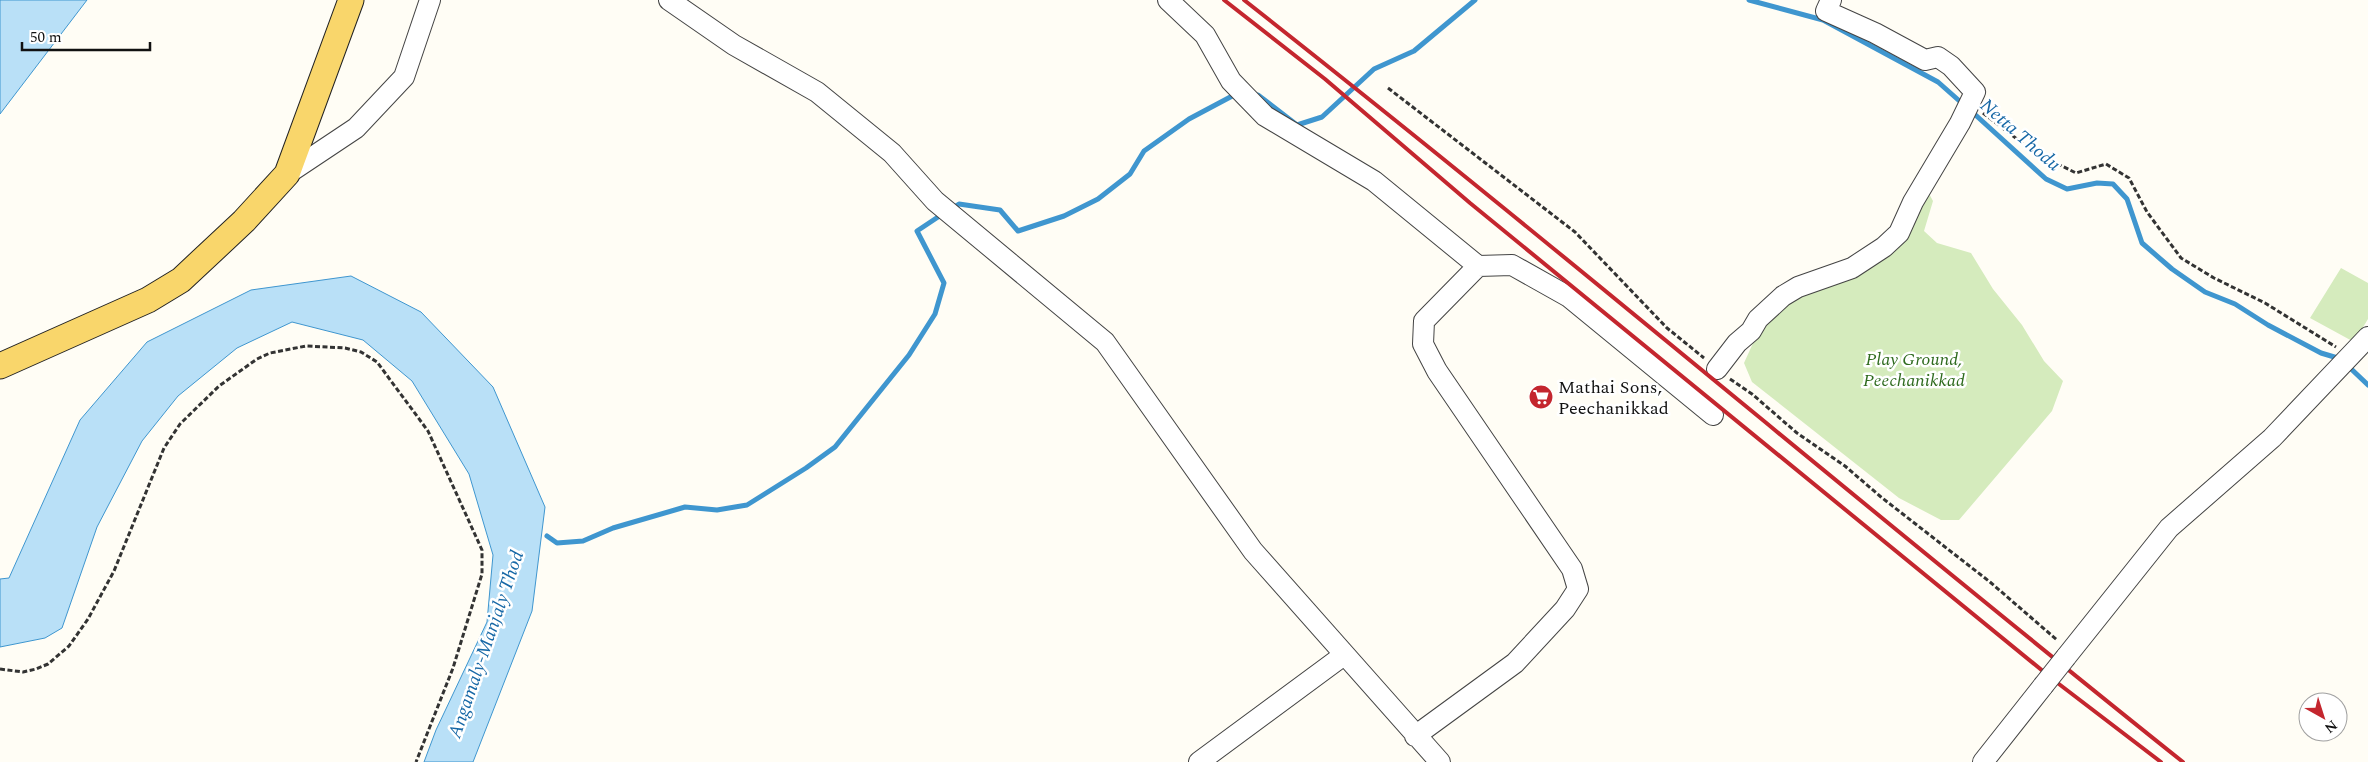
<svg xmlns="http://www.w3.org/2000/svg" width="2368" height="762" font-family="Spectral,serif">
  <style>
    .green { fill: #d5ebbd }
    .water { fill: #b9e0f7; stroke: #3f96cf }
    .lines { fill: none; stroke-linecap: round; stroke-linejoin: round }
    .stream { stroke: #3f96cf; stroke-width: 5 }
    .minor-casing { stroke: #444; stroke-width: 22 }
    .major-casing { stroke: #222; stroke-width: 27 }
    .path { stroke: #333; stroke-width: 3; stroke-dasharray: 5 2.5; stroke-linecap: butt }
    .minor { stroke: #fff; stroke-width: 20 }
    .major { stroke: #f9d66b; stroke-width: 25 }
    .rail { stroke: #c4262e; stroke-width: 4 }
    .minor-bridge-casing { stroke: #444; stroke-width: 22; stroke-linecap: butt }
    .minor-bridge { stroke: #fff; stroke-width: 20 }
    .labels { text-anchor: middle; stroke-width: 5; stroke-linejoin: round; paint-order: stroke }
    .park-label { font-size: 18px; font-style: italic; fill: #2f6b1f; stroke: #fff }
    .poi-label { font-size: 18px; fill: #111; stroke: #fff; text-anchor: start }
    .water-label { font-size: 19px; font-style: italic; fill: #1768a6; stroke: #fff }
  </style>
  <rect width="100%" height="100%" fill="#fffdf5"/>
  <path class="green" d="M1927 190 1933 201 1924 231 1937 243 1971 253 1993 289 2022 325 2044 361 2063 381 2052 411 1959 520H1941L1899 498 1752 382 1744 363 1764 319 1790 299 1852 276Z
    M2341 268 2368 283V319L2354 342 2310 318Z"/>
  <path class="water" d="M0 0H87L0 114Z
    M351 276 421 312 493 387 545 507 532 611 473 762H424L436 730 487 622 493 555 469 474 412 381 363 340 292 322 237 348 178 396 142 441 97 527 62 628 45 638 0 647V579L9 578 80 420 147 342 251 290Z"/>
  <g class="lines">
    <path class="stream" d="M1749 0 1823 20 1938 82 1964 105
      M1254 95H1258L1297 125 1322 117 1374 69 1414 51 1475 0
      M1970 110 2046 179 2067 189 2097 183 2113 184 2127 199 2142 243 2172 269 2205 292 2235 304 2268 325 2321 353 2341 359
      M951 209 959 204 1000 210 1018 231 1064 216 1098 199 1130 174 1144 151 1189 119 1236 94
      M2347 365 2368 385
      M547 536 557 543 583 541 613 528 685 507 717 510 747 505 806 468 835 447 909 355 935 314 944 283 917 231 944 213"/>
    <defs>
      <path id="minor" d="M669 0 734 45 817 92 892 153 935 201 1105 342 1253 551 1440 762
        M1168 0 1205 35 1231 81 1265 116 1374 181 1478 266 1512 265 1569 297 1713 415
        M287 174 356 128 404 77 430 0
        M1717 369 1737 343 1751 331 1758 319 1783 296 1798 287 1852 268 1884 247 1899 233 1913 202 1960 123 1975 92 1951 66 1938 57 1925 60 1875 33 1826 11 1831 0
        M2066 657 2169 528 2272 438 2368 337
        M1415 736 1515 663 1565 609 1578 589 1572 569 1437 371 1423 344 1424 321 1478 266
        M1199 762 1344 655
        M1983 762 2043 686"/>
      <path id="major" d="M0 366 148 300 181 280 244 221 287 174 351 0"/>
    </defs>
    <use href="#minor" class="minor-casing"/>
    <use href="#major" class="major-casing"/>
    <path class="path" d="M1388 88 1575 232 1667 328 1704 358
      M1983 113 2034 152 2076 173 2106 164 2129 178 2147 212 2181 258 2214 278 2265 303 2336 347
      M1730 379 1752 394 1797 433 1845 466 1881 497 1990 582 2057 640
      M0 669 23 672 36 669 48 664 69 646 88 619 114 571 164 448 180 424 219 386 257 359 270 353 306 346 345 348 361 352 377 362 428 431 482 550V574L453 668 416 762"/>
    <use href="#minor" class="minor"/>
    <use href="#major" class="major"/>
    <path class="rail" d="M1224 0 1325 79 1470 203 2055 681 2161 762
      M1244 0C1561 249 1868 511 2183 762"/>
    <defs>
      <path id="minor-bridge" d="M2043 686 2066 657"/>
    </defs>
    <use href="#minor-bridge" class="minor-bridge-casing"/>
    <use href="#minor-bridge" class="minor-bridge"/>
  </g>
  <defs>
    <symbol id="supermarket-disc" viewBox="-11 -11 22 22"><circle r="9.5" fill="#c4262e" stroke="#fff"/><path d="M-6-5.5h2.5l.6 2H6L4.5 2H-2.5L-4.4-4H-6ZM-1.5 3.2a1.3 1.3 0 1 0 .1 0ZM3 3.2a1.3 1.3 0 1 0 .1 0Z" fill="#fff"/></symbol>
  </defs>
  <g fill-rule="evenodd">
    <use href="#supermarket-disc" x="1527" y="383" width="28" height="28"/>
  </g>
  <g class="labels">
    <g class="park-label">
      <text x="1914" y="365">Play Ground,<tspan x="1914" dy="21">Peechanikkad</tspan></text>
    </g>
    <g class="poi-label">
      <text x="1558" y="393">Mathai Sons,<tspan x="1558" dy="21">Peechanikkad</tspan></text>
    </g>
    <g class="water-label">
      <text transform="translate(2021 134) rotate(41)" y="7">Netta Thodu</text>
      <text transform="translate(485 644) rotate(-71)" y="7">Angamaly-Manjaly Thod</text>
    </g>
  </g>
  <g transform="translate(2323 717) rotate(141)"><circle r="24" fill="#ffffff" stroke="#a0a0a0"/>
  <path d="M0-4L9 19L0 12L-9 19Z" fill="#c4262e"/>
  <text y="-8" font-size="14" font-weight="bold" text-anchor="middle" fill="#111111">N</text>
  </g>
  <path d="M22 42v8h128v-8" fill="none" stroke="#111111" stroke-width="2.5"/>
  <text x="30" y="42" font-size="15" fill="#111111" stroke="#ffffff" stroke-width="4" paint-order="stroke">50 m</text>
</svg>
